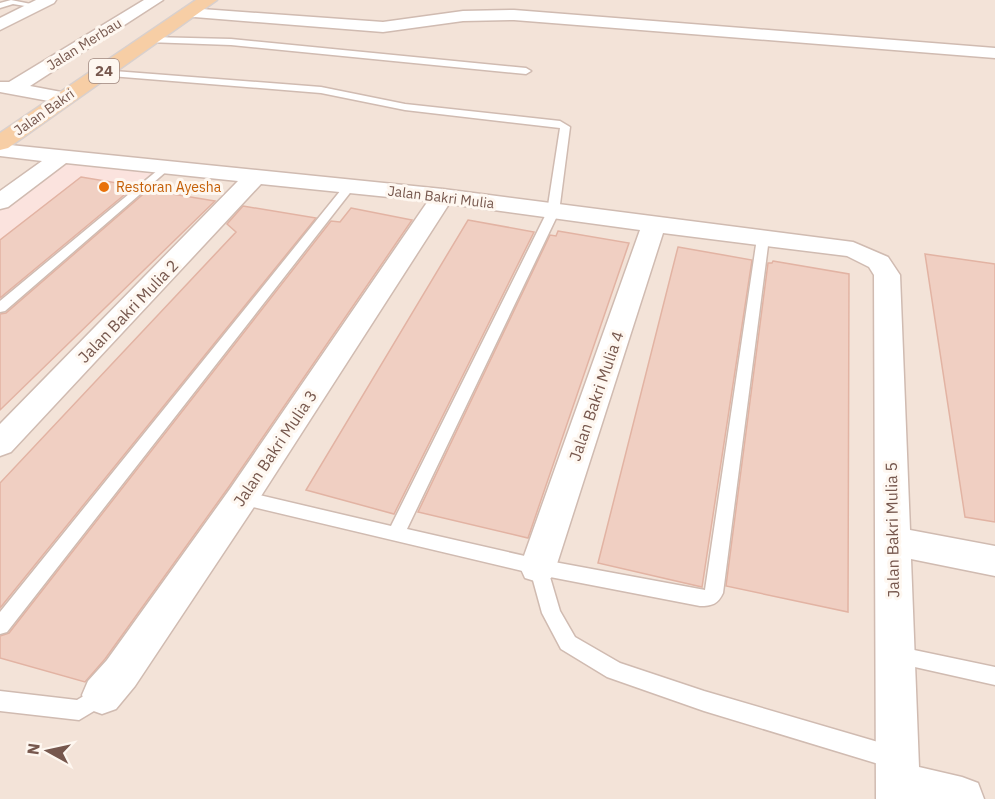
<svg xmlns="http://www.w3.org/2000/svg" width="995" height="799" font-family="'IBM Plex Sans',sans-serif">
  <style>
    .residential { fill: #f3e3d8 }
    .commercial { fill: #fbe3de }
    .building { fill: #f0cfc2; stroke: #e2b3a3; stroke-width: 1.5 }
    .lines { fill: none; stroke-linecap: round; stroke-linejoin: round }
    .service-casing { stroke: #d0bbb1; stroke-width: 3 }
    .minor-casing { stroke: #d0bbb1; stroke-width: 3 }
    .primary-casing { stroke: #d9d0cd; stroke-width: 3 }
    .service { fill: #fff; fill-rule: evenodd }
    .minor { fill: #fff; fill-rule: evenodd }
    .primary { fill: #f7cea5; fill-rule: evenodd }
    .food-dot { fill: #e8710a; stroke: #fef7f0; stroke-width: 2 }
    .labels { text-anchor: middle; stroke-width: 6; stroke-linejoin: round; paint-order: stroke }
    .far-street-label { font-size: 14px; fill: #76574d; stroke: #fef7f0 }
    .far-food-label { font-size: 14px; fill: #c56008; stroke: #fef7f0; text-anchor: start }
    .shield { fill: #fef7f0; stroke: #9f877e; stroke-width: 1.5 }
    .shield-label { font-size: 15px; font-weight: bold; fill: #76574d }
    .street-label { font-size: 16px; fill: #76574d; stroke: #fef7f0 }
  </style>
  <rect width="100%" height="100%" fill="#fcf2e9"/>
  <path class="residential" d="M0 0H995V799H0Z"/>
  <path class="commercial" d="M59 153 173 165 0 314V196Z"/>
  <path class="building" d="M81 177 135 186 0 298V240Z
    M148 190 215 201 0 410V314L6 313Z
    M243 206 316 218 0 608V483L236 232 227 224Z
    M351 208 412 220 228 488 105 659 85 682 0 658V636L9 633 331 221 340 222Z
    M468 220 534 232 394 514 306 490Z
    M558 231 629 243 528 538 418 512 550 235 556 236Z
    M678 247 752 260 702 587 598 563Z
    M925 254 995 264V522L965 517Z
    M773 261 849 274 848 612 726 586 768 263H772Z"/>
  <g class="lines">
    <defs>
      <path id="service" d="M11 0 41 6 37 8 13 4 0 8V3Z
        M150 37 231 39 526 68 531 71 526 74 231 45 147 42 146 40Z
        M101 70 321 87 405 104 560 121 570 127 559 212 407 529 538 559 705 590 757 238 759 235H767L769 238 723 593C718 604 712 606 700 606L550 577 560 611 575 637 620 663 704 691 895 747 903 750 906 758 903 766 895 769 704 711 607 677 561 649 542 613 531 573 236 503 234 498 236 493 242 491 391 526 547 212 560 128 405 110 321 93 98 75V71Z
        M164 165 168 166V170L5 311 0 312V301Z
        M349 184 353 185V189L7 632 0 634V612L345 185Z
        M895 646 995 667V685L888 661 885 655 888 649Z
        M102 685 109 688 112 695 109 702 79 720 0 711V691L77 700Z"/>
      <path id="minor" d="M36 0H56L54 3 0 30V18Z
        M144 0H163L30 86 72 94 75 98 72 102 65 104 0 92V82H9Z
        M188 8 383 22 463 11 514 10 995 48V58L514 20 463 21 383 32 182 16 180 13 182 10Z
        M0 144 443 189 853 242 888 257 900 275 910 530 995 546V576L911 559 919 767 962 777 978 783 984 799H876L874 275 869 267 847 256 663 233 556 567 551 578 538 582 525 578 520 567 640 230 449 204 254 507 135 686 116 709 102 714 88 709 82 695 88 681 107 660 230 489 428 201 261 184 11 452 0 456V424L238 181 66 163 8 207 0 209V191L42 161 0 156Z"/>
      <path id="primary" d="M196 0H217L8 148 0 150V133Z"/>
    </defs>
    <use href="#service" class="service-casing"/>
    <use href="#minor" class="minor-casing"/>
    <use href="#primary" class="primary-casing"/>
    <use href="#service" class="service"/>
    <use href="#minor" class="minor"/>
    <use href="#primary" class="primary"/>
  </g>
  <circle class="food-dot" cx="104" cy="187" r="6"/>
  <g class="labels">
    <g class="far-street-label">
      <text transform="translate(84 44) rotate(-32)" y="5">Jalan Merbau</text>
      <text transform="translate(44 112) rotate(-35)" y="5">Jalan Bakri</text>
      <text transform="translate(441 197) rotate(7)" y="5">Jalan Bakri Mulia</text>
    </g>
    <g class="far-food-label">
      <text x="116" y="192">Restoran Ayesha</text>
    </g>
    <rect class="shield" x="89" y="59" width="30" height="24" rx="4.5"/>
    <g class="shield-label">
      <text x="104" y="76">24</text>
    </g>
    <g class="street-label">
      <text transform="translate(128 311) rotate(-46)" y="6">Jalan Bakri Mulia 2</text>
      <text transform="translate(596 396) rotate(-71)" y="6">Jalan Bakri Mulia 4</text>
      <text transform="translate(275 448) rotate(-56)" y="6">Jalan Bakri Mulia 3</text>
      <text transform="translate(892 530) rotate(-91)" y="6">Jalan Bakri Mulia 5</text>
    </g>
  </g>
  <g transform="translate(48 751) rotate(278)" stroke="#fef7f0" stroke-width="4.5" paint-order="stroke">
  <path d="M0-4.5L10 22L0 15L-10 22Z" fill="#76574d"/>
  <text y="-9" font-size="16" font-weight="bold" text-anchor="middle" fill="#76574d">N</text>
  </g>
</svg>
